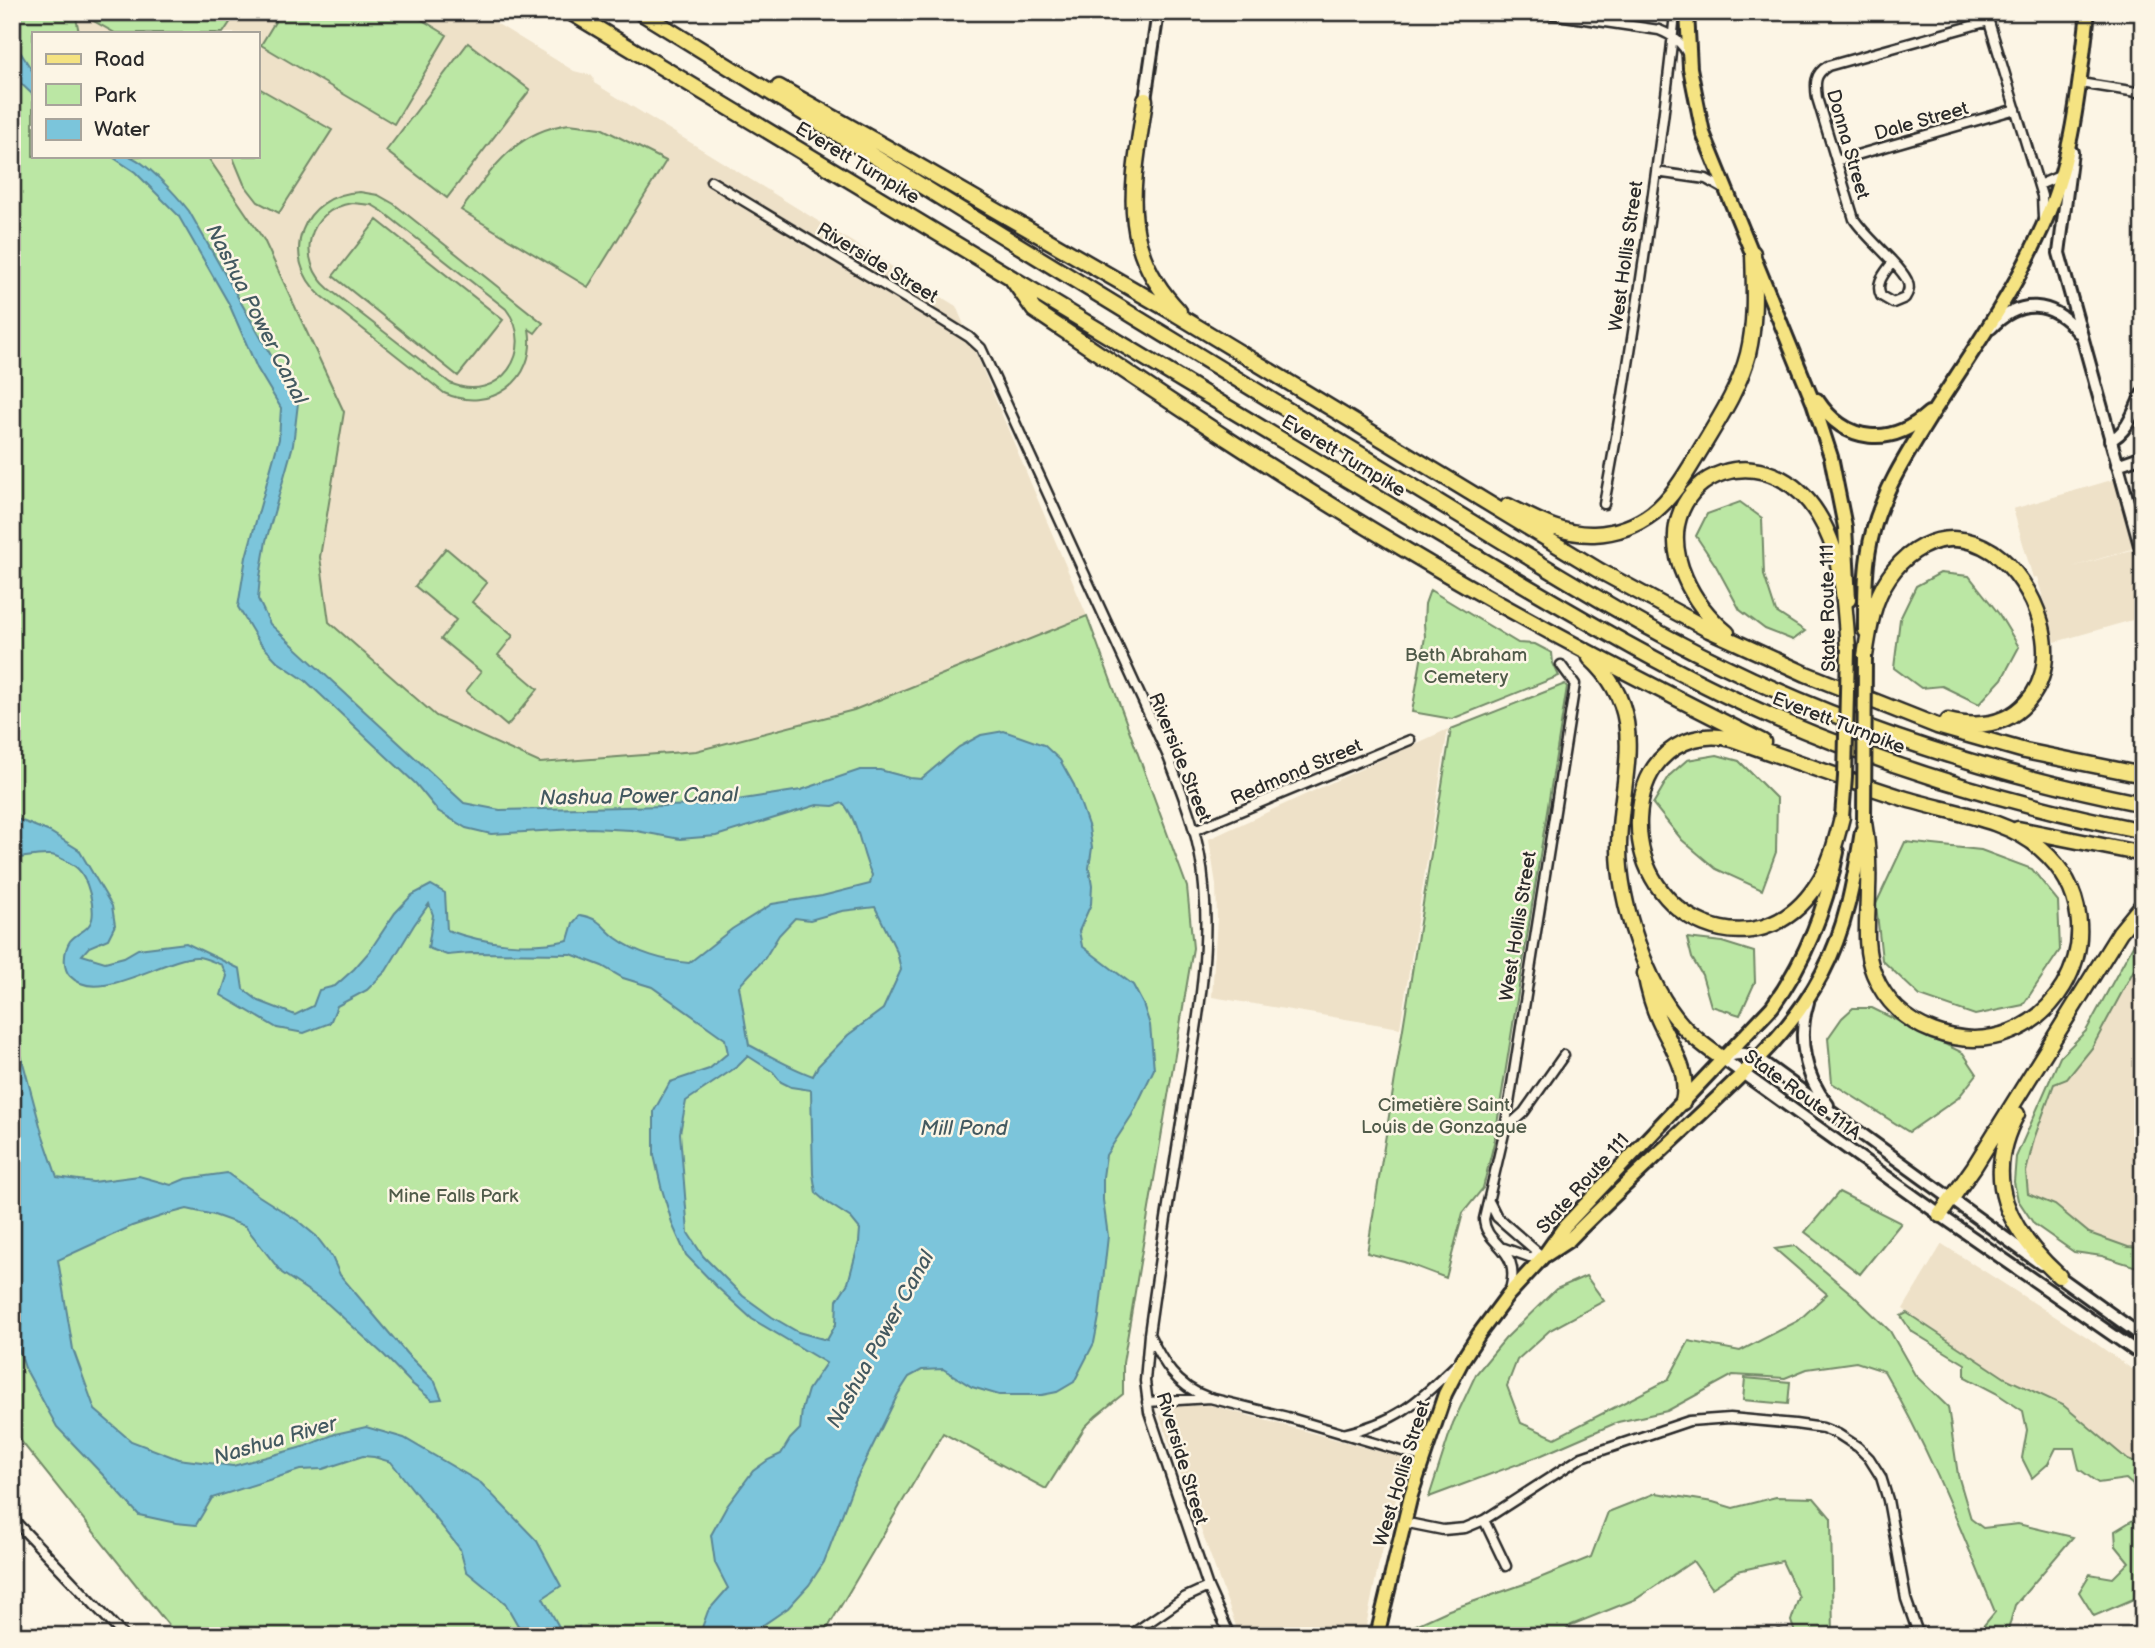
<svg xmlns="http://www.w3.org/2000/svg" width="2155" height="1648" font-family="'Balsamiq Sans',sans-serif">
  <style>
    .built { fill: #eee1c8 }
    .green { fill: #bbe7a4; stroke: #738968; stroke-width: 2; fill-rule: evenodd }
    .water { fill: #7bc5db; stroke: #5b8795; stroke-width: 2; fill-rule: evenodd }
    .lines { fill: none; stroke-linecap: round; stroke-linejoin: round }
    .street-casing { stroke: #2b2b2b; stroke-width: 13 }
    .secondary-casing { stroke: #2b2b2b; stroke-width: 16 }
    .primary-casing { stroke: #2b2b2b; stroke-width: 18 }
    .highway-casing { stroke: #2b2b2b; stroke-width: 19 }
    .street { stroke: #fcf5e5; stroke-width: 8 }
    .secondary { stroke: #fcf5e5; stroke-width: 10 }
    .primary { stroke: #f5e382; stroke-width: 12 }
    .highway { stroke: #f5e382; stroke-width: 14 }
    .primary-bridge-casing { stroke: #2b2b2b; stroke-width: 18; stroke-linecap: butt }
    .primary-bridge { stroke: #f5e382; stroke-width: 12 }
    .labels { text-anchor: middle; stroke-width: 5; stroke-linejoin: round; paint-order: stroke }
    .street-label { font-size: 19px; fill: #2b2b2b; stroke: #fcf5e5 }
    .park-label { font-size: 19px; fill: #4f5a49; stroke: #fcf5e5 }
    .water-label { font-size: 21px; font-style: italic; fill: #435960; stroke: #fcf5e5 }
  </style>
  <rect width="100%" height="100%" fill="#fcf5e5"/>
  <filter id="ink" filterUnits="userSpaceOnUse"><feTurbulence type="fractalNoise" baseFrequency=".0143" numOctaves="2"/><feDisplacementMap in="SourceGraphic" scale="14" xChannelSelector="R" yChannelSelector="G"/><feConvolveMatrix kernelMatrix="1 2 1 2 8 2 1 2 1" color-interpolation-filters="sRGB"/></filter>
  <g filter="url(#ink)">
    <path class="built" d="M75 12H478L574 71 593 76 594 83 956 306 1087 616 854 710 696 751 540 763 436 716 329 623 320 557 344 412 264 240 207 156H257V33H79Z
      M2115 479 2135 548 2069 568 2135 549 2143 577V617L2055 642 2037 577 2033 578 2013 509Z
      M1448 729 1400 1028 1212 997 1217 918 1216 885 1209 839Z
      M2143 953V1248L2128 1247 2089 1233 2055 1205 2028 1194 2026 1172 2034 1139 2054 1084 2092 1048Z
      M1942 1244 2087 1337 2143 1377V1466L2128 1460 2064 1405 2005 1378 1903 1309Z
      M1210 1405 1400 1457 1404 1460 1405 1466 1378 1567 1364 1636H1243L1236 1626 1160 1417 1164 1409 1169 1407Z"/>
    <path class="green" d="M12 12H75L79 33H33V156H207L264 240 344 412 320 557 329 622 436 716 540 763 696 751 854 710 1087 616 1187 887 1193 948 1123 1363V1394L1096 1416 1085 1427 1046 1489 943 1433 823 1636H177L12 1430Z
      M87 12H237L223 33H115L85 16Z
      M281 12H409L447 35 394 124 261 45Z
      M468 43 530 90 447 198 386 151Z
      M257 87 332 130 279 213 258 202 244 184 234 160 233 156H257Z
      M569 124 601 128 666 161 588 287 461 210C493 169 513 132 569 124Z
      M360 192 378 195 394 204 543 323 535 333 529 329C538 381 490 414 444 393L321 296C278 257 302 194 360 192ZM352 203 372 205 382 211 506 309C538 350 499 405 450 383L329 289C295 260 307 210 352 203Z
      M377 220 503 320 458 376 333 276Z
      M1740 502 1762 518 1764 575 1776 612 1805 631 1793 640 1765 629 1740 610 1716 566 1696 536 1707 514Z
      M446 548 487 583 472 602 513 636 498 655 538 689 507 726 466 691 481 672 441 639 456 620 415 586Z
      M1940 573 1969 576 1999 614 2019 647 2002 679 1979 704 1942 686 1921 688 1894 668 1900 619 1916 586Z
      M1430 590 1518 643 1535 644 1552 653 1553 663 1559 676 1452 719 1412 712 1425 637 1424 623 1425 604Z
      M1565 684 1567 687 1494 1143 1483 1188 1463 1213 1446 1278 1404 1262 1367 1253 1451 729Z
      M1717 755 1739 761 1777 799 1776 852 1762 890 1716 869 1682 840 1653 804 1670 775 1687 760Z
      M1905 842 1981 850 2032 869 2058 901 2060 950 2023 1005 1975 1015 1920 996 1882 960 1876 904Z
      M2143 927V953L2092 1048 2067 1079 2054 1084 2034 1139 2026 1172 2028 1194 2055 1205 2089 1233 2128 1247 2143 1248V1269L2102 1256 2074 1252 2034 1224 2018 1200 2014 1182 2016 1157 2060 1057 2086 1031Z
      M1687 938 1722 942 1754 952 1755 982 1740 1015 1711 1006 1702 975 1692 958Z
      M1853 1008H1872L1963 1053 1977 1074 1958 1098 1909 1132 1832 1083 1828 1038 1842 1018Z
      M1839 1192 1901 1223 1860 1274 1805 1232Z
      M1795 1246 1853 1295 1890 1331 1915 1375 1948 1407 1958 1475 1971 1519 1983 1528 2018 1524 2073 1537 2015 1605 2007 1634 2003 1636H1975L1995 1612C1961 1530 1929 1448 1884 1371L1856 1362 1807 1369 1785 1378 1733 1375 1667 1411 1618 1422 1542 1455 1429 1497 1453 1423 1476 1374 1505 1339 1556 1289 1586 1276 1604 1301 1550 1330 1517 1360 1507 1386 1521 1423 1555 1438 1668 1380 1689 1341 1740 1351 1798 1321 1827 1294 1775 1249Z
      M1907 1313 2005 1378 2063 1405 2128 1460 2143 1466V1494L2126 1479 2098 1483 2079 1469 2074 1448H2056L2048 1464 2032 1478 2022 1458 2027 1430 2023 1411 1996 1393 1965 1377V1364L1911 1331 1901 1316Z
      M1745 1378 1790 1382 1788 1404 1743 1400Z
      M1656 1493 1713 1502 1733 1508 1776 1497 1814 1498 1831 1518 1833 1636H1796L1791 1621 1799 1597 1782 1561 1738 1571 1712 1588 1693 1561 1636 1599 1571 1625 1560 1636H1392L1449 1610 1530 1582 1591 1557 1608 1512Z
      M2143 1497V1595L2094 1616 2079 1592 2090 1574 2113 1578 2129 1562 2116 1546 2115 1531 2133 1520Z"/>
    <path class="water" d="M12 39 33 72V95L12 75Z
      M111 156C116 156 123 155 128 156 144 159 178 197 189 211L298 403 293 445 266 541 260 577 258 599 270 624 464 803 500 810 705 805 801 790 860 770H880L910 778 921 779 959 747 981 735 1004 731 1044 745 1060 760 1074 785 1089 828 1092 848 1089 868 1092 886 1091 904 1079 931 1082 946 1133 985 1143 1004 1150 1025 1154 1069 1132 1115 1106 1155 1103 1177V1200L1108 1236 1099 1317 1094 1343 1074 1382 1057 1392 1042 1395H999L972 1387 943 1369 922 1370 909 1377 898 1394 853 1486 824 1562 809 1585 788 1608 747 1636H699L708 1611 728 1588 715 1563 711 1535 727 1506 753 1471 768 1460 781 1454 790 1439 800 1429 802 1410 808 1390 826 1363 752 1319 717 1287 686 1255 673 1226 661 1186 654 1155V1111L670 1082 709 1069 728 1053 725 1039 652 987 623 978 602 966 571 954 470 953 447 955 428 948 433 915 429 904 414 925 386 971 367 990 337 1006 330 1023 304 1033 277 1028 221 995 227 976 222 965C215 963 205 957 197 957 164 957 98 1006 70 976 62 968 64 950 70 941 77 932 89 931 92 919 95 907 87 877 78 869 73 864 56 855 50 855 38 854 24 858 12 859V817L50 832 79 850 112 906 115 925 108 939 89 947 82 955 105 962 124 957 138 949 186 943 240 969 243 989 259 1001 295 1015 313 1006 319 990 335 986 354 969 369 952 395 913 412 895 431 885 445 893 447 930C485 944 529 949 568 940L573 923 580 915C601 919 601 926 616 938 636 953 665 961 689 963L732 929 772 904 822 896 870 884 872 875C860 852 860 823 843 803L833 806 817 805 716 836 680 839 631 830 591 828 491 834 466 828 438 811 416 784 306 681 278 662 259 642 238 607 246 557 279 439 281 408 257 368 229 304 178 215 135 172ZM875 907 897 952 901 970 883 1009 848 1035 818 1066 813 1076C790 1068 771 1056 749 1045L739 986 765 958 779 935 795 918 810 920 842 911ZM748 1056 773 1072 781 1082 791 1087 811 1090 813 1174 816 1193 825 1201 851 1218 860 1229 859 1242 848 1283 837 1300 836 1324 827 1340 798 1332 772 1317 743 1296 703 1256 688 1233 680 1133 686 1101 738 1066Z
      M12 1022 42 1133 57 1177 93 1182 139 1176 171 1185 185 1179 227 1173 259 1196 298 1221 316 1236 332 1257 340 1275 407 1354 435 1382 442 1399 432 1400 411 1383 384 1355 328 1304 282 1273 245 1226 214 1215 187 1209 168 1214 132 1226 58 1260 73 1349 95 1410 131 1441 178 1459 233 1466 306 1446 335 1434 366 1427 404 1438 481 1483 537 1541 561 1586 543 1598 563 1634 579 1627 582 1636H524L505 1603 466 1571 460 1549 391 1462 374 1457 363 1456 323 1469 300 1470 212 1498 196 1525 176 1523 139 1515 102 1474 57 1427 25 1368 14 1334Z"/>
    <g class="lines">
      <defs>
        <path id="street" d="M1537 12 1659 30C1672 35 1682 42 1688 55
          M1986 12 2042 196 2043 218
          M2080 83 2143 93
          M1836 161 2016 109
          M1656 172 1706 179 1724 189
          M711 181 940 319 969 337 981 348 1167 754C1184 797 1201 840 1204 887 1210 956 1197 1024 1186 1092 1173 1173 1160 1253 1149 1334L1145 1381 1149 1412 1208 1587 1230 1636
          M2039 185 2062 175
          M1892 263C1884 274 1875 283 1881 296L1893 303 1905 298C1908 293 1910 289 1908 283 1904 268 1865 237 1854 219L1817 98C1815 84 1814 74 1828 66L1989 21
          M1604 504C1620 420 1633 335 1645 251 1656 171 1668 92 1675 12
          M1195 830 1410 740
          M1505 1129 1524 1112 1564 1055
          M1490 1203 1497 1217 1543 1257
          M1504 1248 1529 1257H1542
          M1509 1293C1524 1247 1485 1247 1484 1219L1505 1129 1575 684 1561 665
          M1149 1334C1163 1363 1176 1386 1207 1397
          M1147 1402 1210 1398 1287 1417 1422 1457
          M1343 1434C1400 1421 1418 1401 1458 1363
          M12 1518 124 1636
          M1484 1520 1506 1566
          M1403 1522 1443 1530 1465 1528 1484 1520 1582 1457 1689 1421 1730 1418 1795 1424 1823 1428 1838 1434 1858 1447 1869 1458 1881 1477 1888 1500 1906 1599 1919 1636
          M1129 1636 1184 1598 1208 1587
          M1777 1636 1779 1635"/>
        <path id="secondary" d="M1145 100 1158 12
          M2072 152 2059 253 2143 556
          M1991 328C2019 298 2052 300 2078 332
          M2110 440C2128 433 2135 408 2143 392
          M2117 465 2143 456
          M1808 1002C1797 1037 1804 1076 1828 1105
          M2041 1264 1758 1059C1746 1052 1735 1052 1723 1059L1940 1215 2143 1356
          M2054 1273 2143 1337"/>
        <path id="primary" d="M1687 12 1690 68 1703 133 1813 402 1831 457 1845 527 1849 600
          M1817 400C1846 444 1891 447 1929 413
          M1865 631C1865 597 1864 564 1873 531 1884 489 1908 453 1930 417 1967 359 2008 302 2037 239 2072 168 2079 90 2088 12
          M1546 1255 1569 1240C1614 1194 1662 1151 1708 1107 1751 1066 1794 1027 1822 974 1846 929 1854 881 1862 831
          M1377 1636 1411 1495 1445 1394 1463 1359 1479 1334 1508 1295 1543 1257 1565 1226 1772 1007C1806 960 1826 908 1837 852"/>
        <path id="highway" d="M570 12C784 142 1000 270 1215 400 1309 457 1404 514 1499 570 1589 623 1679 676 1775 718 1893 769 2017 806 2143 831
          M640 12C857 146 1073 280 1291 412 1362 455 1433 498 1504 542 1575 585 1645 628 1720 664 1854 730 1997 775 2143 804
          M779 87 886 147 1176 314 1600 571 1709 630 1806 674 1937 726 2025 751 2143 775
          M1145 100C1134 181 1115 245 1179 311
          M1012 279 1034 310C1156 392 1278 475 1404 549 1521 619 1642 681 1763 742
          M1508 506C1536 520 1562 535 1594 534 1615 533 1636 526 1653 513 1674 496 1687 472 1701 449 1719 419 1739 389 1748 354 1756 321 1754 287 1753 253
          M1727 633C1709 618 1694 599 1685 578 1639 473 1782 416 1830 539 1844 573 1845 613 1848 649
          M1865 656C1868 638 1870 620 1876 603 1893 554 1943 519 1993 552 2036 582 2066 659 2027 702 2006 726 1977 728 1948 721
          M1590 658C1652 714 1619 778 1619 848 1619 901 1646 985 1682 1025 1694 1039 1709 1049 1723 1059
          M1842 817C1836 841 1830 866 1816 886 1758 975 1635 920 1639 819 1640 799 1646 776 1660 760 1678 740 1706 732 1732 739 1789 759 1846 780 1903 798 1947 812 2007 818 2041 849 2132 929 2046 1074 1933 1031 1906 1021 1885 1001 1874 974 1863 948 1868 918 1868 890 1869 867 1868 845 1864 822
          M2018 829 2143 854
          M1645 973C1648 989 1652 1005 1659 1020 1672 1049 1690 1069 1683 1102
          M2017 1114C1981 1180 2009 1230 2059 1276
          M1940 1215 1974 1167 2120 932 2143 904"/>
      </defs>
      <use href="#street" class="street-casing"/>
      <use href="#secondary" class="secondary-casing"/>
      <use href="#primary" class="primary-casing"/>
      <use href="#highway" class="highway-casing"/>
      <use href="#street" class="street"/>
      <use href="#secondary" class="secondary"/>
      <use href="#primary" class="primary"/>
      <use href="#highway" class="highway"/>
      <defs>
        <path id="primary-bridge" d="M1842 817 1845 777 1848 649
          M1864 822 1865 656"/>
      </defs>
      <use href="#primary-bridge" class="primary-bridge-casing"/>
      <use href="#primary-bridge" class="primary-bridge"/>
    </g>
  </g>
  <g class="labels">
    <g class="street-label">
      <text transform="translate(1921 120) rotate(-16)" y="7">Dale Street</text>
      <text transform="translate(1849 144) rotate(74)" y="7">Donna Street</text>
      <text transform="translate(858 162) rotate(31)" y="7">Everett Turnpike</text>
      <text transform="translate(1625 256) rotate(-82)" y="7">West Hollis Street</text>
      <text transform="translate(878 262) rotate(31)" y="7">Riverside Street</text>
      <text transform="translate(1344 455) rotate(31)" y="7">Everett Turnpike</text>
      <text transform="translate(1827 608) rotate(-91)" y="7">State Route 111</text>
      <text transform="translate(1839 722) rotate(21)" y="7">Everett Turnpike</text>
      <text transform="translate(1181 757) rotate(68)" y="7">Riverside Street</text>
      <text transform="translate(1296 771) rotate(-23)" y="7">Redmond Street</text>
      <text transform="translate(1517 926) rotate(-81)" y="7">West Hollis Street</text>
      <text transform="translate(1803 1094) rotate(36)" y="7">State Route 111A</text>
      <text transform="translate(1582 1183) rotate(-48)" y="7">State Route 111</text>
      <text transform="translate(1183 1458) rotate(73)" y="7">Riverside Street</text>
      <text transform="translate(1401 1473) rotate(-73)" y="7">West Hollis Street</text>
    </g>
    <g class="park-label">
      <text x="1466" y="661">Beth Abraham<tspan x="1466" dy="22">Cemetery</tspan></text>
      <text x="1444" y="1111">Cimetière Saint<tspan x="1444" dy="22">Louis de Gonzague</tspan></text>
      <text x="453" y="1202">Mine Falls Park</text>
    </g>
    <g class="water-label">
      <text transform="translate(257 314) rotate(63)" y="7">Nashua Power Canal</text>
      <text transform="translate(639 796) rotate(-1)" y="7">Nashua Power Canal</text>
      <text x="964" y="1135">Mill Pond</text>
      <text transform="translate(880 1339) rotate(-61)" y="7">Nashua Power Canal</text>
      <text transform="translate(275 1440) rotate(-16)" y="7">Nashua River</text>
    </g>
  </g>
  <rect width="2155" height="1648" fill="none" stroke="#fcf5e5" stroke-width="42"/>
  <rect x="21" y="21" width="2113" height="1606" fill="none" stroke="#2b2b2b" stroke-width="2.5" filter="url(#ink)"/>
  <rect x="32" y="32" width="228" height="126" fill="#fcf5e5" stroke="#a8a49b" stroke-width="2"/>
  <rect x="46" y="54" width="35" height="10" fill="#f5e382" stroke="#a8a49b" stroke-width="2"/>
  <text x="94" y="66" font-size="21" fill="#2b2b2b">Road</text>
  <rect x="46" y="84" width="35" height="21" fill="#bbe7a4" stroke="#a8a49b" stroke-width="2"/>
  <text x="94" y="102" font-size="21" fill="#2b2b2b">Park</text>
  <rect x="46" y="119" width="35" height="21" fill="#7bc5db" stroke="#a8a49b" stroke-width="2"/>
  <text x="94" y="136" font-size="21" fill="#2b2b2b">Water</text>
</svg>
